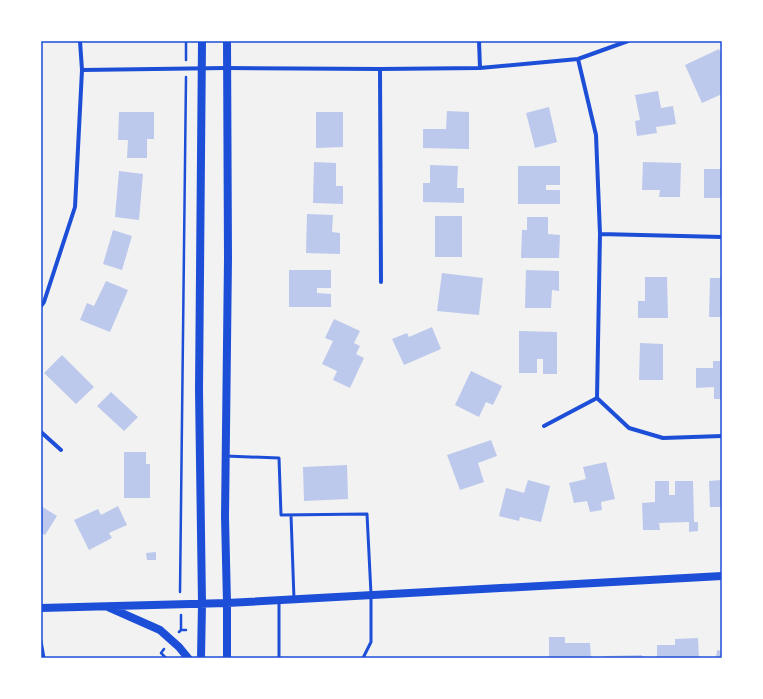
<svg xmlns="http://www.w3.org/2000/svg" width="763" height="699" font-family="'Open Sans',sans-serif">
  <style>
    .building { fill: #bdc9ec }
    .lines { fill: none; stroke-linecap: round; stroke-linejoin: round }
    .path { stroke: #1d4ed8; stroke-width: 2.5 }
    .service { stroke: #1d4ed8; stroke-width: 3 }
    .minor { stroke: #1d4ed8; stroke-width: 4 }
    .secondary { stroke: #1d4ed8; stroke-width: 8 }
    .neatline { fill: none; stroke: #1d4ed8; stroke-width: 1.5 }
  </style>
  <rect width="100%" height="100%" fill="#f2f2f2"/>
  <path class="building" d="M719 49 722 56V94L702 103 685 65Z
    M658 91 661 108 673 106 676 124 656 127 657 133 637 136 635 121 640 120 635 95Z
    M549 107 557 142 535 148 526 113Z
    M447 111 469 112V149L423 148V129H446Z
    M119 112H154V139H147V158H127L128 140H118Z
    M316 112H343V147L316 148Z
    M314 162 336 163V186H343V204L313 203Z
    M643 162 681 163 680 197H659L660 190H642Z
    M430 165 458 166 457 188H464V203L423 202V183H430Z
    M518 166H560V185H546V190H560V204H518Z
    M704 169H722V198H704Z
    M119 171 143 174 139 220 115 217Z
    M307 214 333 215 332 232 340 233V254L306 253Z
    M435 216H462V257H435Z
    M527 217H548V234L560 235 559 258H521L522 230H527Z
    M113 230 132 236 122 270 103 264Z
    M289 270H331V288H317V293L331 294V307H289Z
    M526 270 559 271V291L552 290 551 308H525Z
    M442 273 483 278 479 315 437 311Z
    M645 277H667L668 318H638V301H645Z
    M710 278H722V317H709Z
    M106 281 128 290 110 332 80 320 87 303 94 306Z
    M334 319 360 331 354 343 360 346 356 354 364 358 350 388 333 380 337 371 322 364 333 341 325 338Z
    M432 327 441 349 404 365 392 339 407 333 409 337Z
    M519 331 557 332V374H543V359H537V373H519Z
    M640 343 663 344V380H639Z
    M62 355 94 387 76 404 44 373Z
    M713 361H722V399H714V387L696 388V368H713Z
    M471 371 502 386 493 405 486 402 479 417 455 405Z
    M111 392 138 417 124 431 97 406Z
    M491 440 497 456 478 463 484 482 460 490 447 455Z
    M124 452H146V464H150V498H124Z
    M606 462 615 499 601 502 602 510 590 512 587 501 574 503 569 483 586 479 583 467Z
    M347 465 348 499 304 501 303 467Z
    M528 480 550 486 541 522 520 517 519 521 499 516 506 488 524 493Z
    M722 480V507H710L709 481Z
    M655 481H669V495H675V481H693L694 522H698V531L689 532V522L659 523 660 530H643L642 503 655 502Z
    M41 506 57 516 45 535 41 533Z
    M118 506 127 525 109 533 112 538 89 550 74 520 98 509 101 515Z
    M156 552V560H147L146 553Z
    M549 637H565V643H590L591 658H549Z
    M698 638 699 658H657V645H675V639Z
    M717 650 722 651V658H716Z
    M642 655V658H605V656Z"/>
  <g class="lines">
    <path class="path" d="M186 60V41
      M180 592 186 77
      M181 630H186
      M179 632 181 630V615
      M164 649 161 653 166 658"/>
    <path class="service" d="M226 456 279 458 281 515 367 514 371 594V642L363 658
      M291 515 294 599
      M279 602V658
      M41 641 44 658"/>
    <path class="minor" d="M479 41 480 68
      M578 59 596 135 600 234 597 398 629 428 663 438 722 436
      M380 69 381 282
      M82 70 226 68 380 69 480 68 578 59 628 41
      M600 234 722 237
      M41 306 44 302 75 207 82 70 80 41
      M544 426 597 398
      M41 432 61 450"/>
    <path class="secondary" d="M108 607 160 630 179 647 188 658
      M41 608 227 603 722 576
      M201 658 202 603 199 390 202 41
      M227 658V603L225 517 228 258 227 41"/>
  </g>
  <rect width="763" height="699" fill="none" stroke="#ffffff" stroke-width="84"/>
  <rect x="42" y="42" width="679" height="615" class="neatline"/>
</svg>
